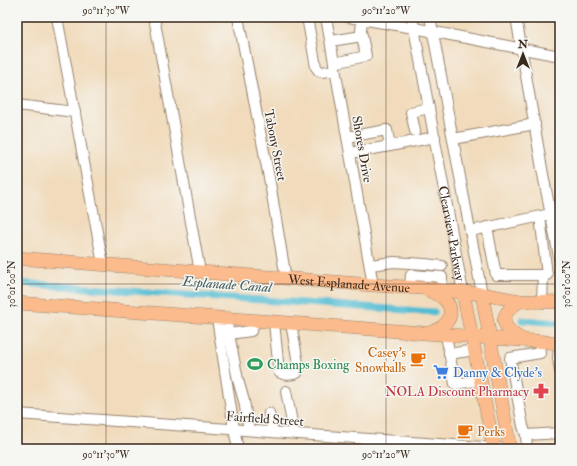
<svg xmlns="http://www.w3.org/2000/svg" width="577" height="466" font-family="'IM FELL Double Pica',serif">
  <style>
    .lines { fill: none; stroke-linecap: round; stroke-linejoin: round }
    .canal { stroke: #55bdd3; stroke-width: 7 }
    .minor-casing { stroke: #96826d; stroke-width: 12 }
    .major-casing { stroke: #96826d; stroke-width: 14 }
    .minor { stroke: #fff; stroke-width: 10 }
    .major { stroke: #fbbb8c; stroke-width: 13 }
    .ticks { fill: none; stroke: #3b2a1e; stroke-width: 1; stroke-opacity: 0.45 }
    .labels { text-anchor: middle; stroke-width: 3; stroke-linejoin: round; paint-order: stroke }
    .street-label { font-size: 13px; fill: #3b2a1e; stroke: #f6f6f2 }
    .food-label { font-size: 13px; fill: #c56008; stroke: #f6f6f2; text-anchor: end }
    .leisure-label { font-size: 13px; fill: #27864d; stroke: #f6f6f2; text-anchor: start }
    .shop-label { font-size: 13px; fill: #366cbe; stroke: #f6f6f2; text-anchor: start }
    .health-label { font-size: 13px; fill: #be3a42; stroke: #f6f6f2; text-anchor: end }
    .water-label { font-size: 14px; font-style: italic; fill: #445d5d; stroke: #f6f6f2 }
    .neatline { fill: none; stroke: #3b2a1e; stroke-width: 1.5 }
    .ticks-label { font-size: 10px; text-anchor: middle; fill: #3b2a1e }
  </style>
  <rect width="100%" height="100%" fill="#f6f6f2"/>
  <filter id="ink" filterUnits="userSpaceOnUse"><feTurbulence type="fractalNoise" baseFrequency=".025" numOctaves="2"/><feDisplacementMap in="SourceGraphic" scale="8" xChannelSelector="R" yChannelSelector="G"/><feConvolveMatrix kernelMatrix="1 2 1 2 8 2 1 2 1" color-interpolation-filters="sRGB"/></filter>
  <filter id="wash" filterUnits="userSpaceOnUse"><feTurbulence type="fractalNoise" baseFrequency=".012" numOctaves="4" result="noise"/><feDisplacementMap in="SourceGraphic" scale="16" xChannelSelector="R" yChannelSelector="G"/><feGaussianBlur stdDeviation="0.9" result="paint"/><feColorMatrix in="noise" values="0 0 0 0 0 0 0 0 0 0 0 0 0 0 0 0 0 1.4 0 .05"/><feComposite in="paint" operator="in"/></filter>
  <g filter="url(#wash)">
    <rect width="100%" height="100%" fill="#f1dbbc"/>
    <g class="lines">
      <path class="canal" d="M17 283 434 312
        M522 320 560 323"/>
    </g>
  </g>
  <g filter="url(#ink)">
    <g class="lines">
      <defs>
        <g id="minor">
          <path d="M57 17 103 264"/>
          <path d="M154 17 200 272"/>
          <path d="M238 17 270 183 286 279"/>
          <path d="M307 17 316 67 319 71 322 72 335 70"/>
          <path d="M326 17 373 285"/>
          <path d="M348 17 414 28 560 56"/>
          <path id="s1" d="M412 17 463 292"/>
          <path d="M430 17 482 294"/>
          <path d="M516 17 542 169 560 262"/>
          <path d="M331 41 362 36"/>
          <path d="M334 63 366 56 361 31 362 20"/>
          <path d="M17 105 75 112"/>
          <path d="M415 131 411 112 429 108"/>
          <path d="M347 137 387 130 390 146 350 153"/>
          <path d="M453 139 535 124"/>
          <path d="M390 146 435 137"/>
          <path d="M487 227 496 275H547L540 216"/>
          <path d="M470 231 546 215"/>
          <path d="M370 265 394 262 425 264 442 266"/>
          <path d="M410 287 411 275 442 277 441 289"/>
          <path d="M542 302 543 275"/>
          <path d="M217 318 234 429 238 449"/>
          <path d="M226 319 238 380 244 401 249 430"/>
          <path d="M274 322 279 372C285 376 291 375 297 373L299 369 291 323"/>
          <path d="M229 334 251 331 256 321"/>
          <path d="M446 335 455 384 481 380"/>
          <path d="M560 343 558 358 560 371"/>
          <path d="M449 354 475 350"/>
          <path d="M286 391 294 433"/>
          <path d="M269 413 273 432"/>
          <path d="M17 414 510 449"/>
          <path d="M526 435 523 426 510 358 540 353 539 341"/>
          <path d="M527 449 526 435 560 433"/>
        </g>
        <g id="major">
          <path id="s2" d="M17 258 373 285 422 288 482 294 520 301 560 302"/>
          <path d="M428 290C433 293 440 295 444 299 453 307 452 319 443 326 439 330 433 331 429 333"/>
          <path d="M463 292 494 449"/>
          <path d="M482 294 510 449"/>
          <path d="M520 301C497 316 500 327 523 340"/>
          <path d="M17 303 560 343"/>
        </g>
      </defs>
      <use href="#minor" class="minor-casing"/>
      <use href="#major" class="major-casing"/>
      <use href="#minor" class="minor"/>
      <use href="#major" class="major"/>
    </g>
  </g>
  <path class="ticks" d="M106 17V449M386 17V449M17 284H560"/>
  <defs>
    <symbol id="cafe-bare" viewBox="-9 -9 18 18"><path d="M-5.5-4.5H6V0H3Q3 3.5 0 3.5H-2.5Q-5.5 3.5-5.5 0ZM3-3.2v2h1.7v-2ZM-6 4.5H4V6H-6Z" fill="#e8710a" stroke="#f6f6f2" stroke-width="2.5" paint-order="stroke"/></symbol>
    <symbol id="stadium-bare" viewBox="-9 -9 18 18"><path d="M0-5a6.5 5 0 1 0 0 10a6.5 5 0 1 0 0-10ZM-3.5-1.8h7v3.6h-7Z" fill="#2e9e5b" stroke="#f6f6f2" stroke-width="2.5" paint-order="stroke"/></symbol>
    <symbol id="supermarket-bare" viewBox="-9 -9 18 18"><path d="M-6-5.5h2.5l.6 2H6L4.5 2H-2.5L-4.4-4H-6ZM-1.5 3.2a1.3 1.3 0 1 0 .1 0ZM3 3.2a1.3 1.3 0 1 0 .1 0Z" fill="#3f7fe0" stroke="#f6f6f2" stroke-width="2.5" paint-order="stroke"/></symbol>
    <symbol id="pharmacy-bare" viewBox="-9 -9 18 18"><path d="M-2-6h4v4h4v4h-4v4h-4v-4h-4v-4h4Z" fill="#e0444e" stroke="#f6f6f2" stroke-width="2.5" paint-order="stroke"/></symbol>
  </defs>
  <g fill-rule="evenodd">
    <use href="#cafe-bare" x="407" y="348" width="22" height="22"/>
    <use href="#stadium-bare" x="244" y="353" width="22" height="22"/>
    <use href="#supermarket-bare" x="430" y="361" width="22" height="22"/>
    <use href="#pharmacy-bare" x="530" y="380" width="22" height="22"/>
    <use href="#cafe-bare" x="454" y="420" width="22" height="22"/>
  </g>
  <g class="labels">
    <g class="street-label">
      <text transform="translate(276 145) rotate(79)" y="5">Tabony Street</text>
      <text transform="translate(363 149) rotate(80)" y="5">Shores Drive</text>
      <text dy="5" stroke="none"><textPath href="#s1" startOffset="220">Clearview Parkway</textPath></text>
      <text dy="5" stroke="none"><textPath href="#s2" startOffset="333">West Esplanade Avenue</textPath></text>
      <text transform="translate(265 418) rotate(4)" y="5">Fairfield Street</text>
    </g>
    <g class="food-label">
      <text x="406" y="357">Casey's<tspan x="406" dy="15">Snowballs</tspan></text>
      <text x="477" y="436" text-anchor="start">Perks</text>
    </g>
    <g class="leisure-label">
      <text x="267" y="369">Champs Boxing</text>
    </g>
    <g class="shop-label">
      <text x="453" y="377">Danny &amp; Clyde's</text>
    </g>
    <g class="health-label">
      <text x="529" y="396">NOLA Discount Pharmacy</text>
    </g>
    <g class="water-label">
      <text transform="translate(227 284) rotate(4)" y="5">Esplanade Canal</text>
    </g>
  </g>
  <rect width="577" height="466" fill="none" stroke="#f6f6f2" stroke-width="44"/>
  <g transform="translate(523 54)" stroke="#f6f6f2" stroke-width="3" paint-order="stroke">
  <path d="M0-3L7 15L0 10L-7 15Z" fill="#3b2a1e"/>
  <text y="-6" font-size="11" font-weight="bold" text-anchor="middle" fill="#3b2a1e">N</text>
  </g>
  <rect x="22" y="22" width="533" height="422" class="neatline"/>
  <g class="ticks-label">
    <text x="106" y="14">90°11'30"W</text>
    <text x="386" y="14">90°11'20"W</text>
    <text transform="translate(11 284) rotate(-90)" y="4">30°01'00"N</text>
    <text transform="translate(566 284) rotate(-90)" y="4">30°01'00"N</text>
    <text x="106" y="458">90°11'30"W</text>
    <text x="386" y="458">90°11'20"W</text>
  </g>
</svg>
